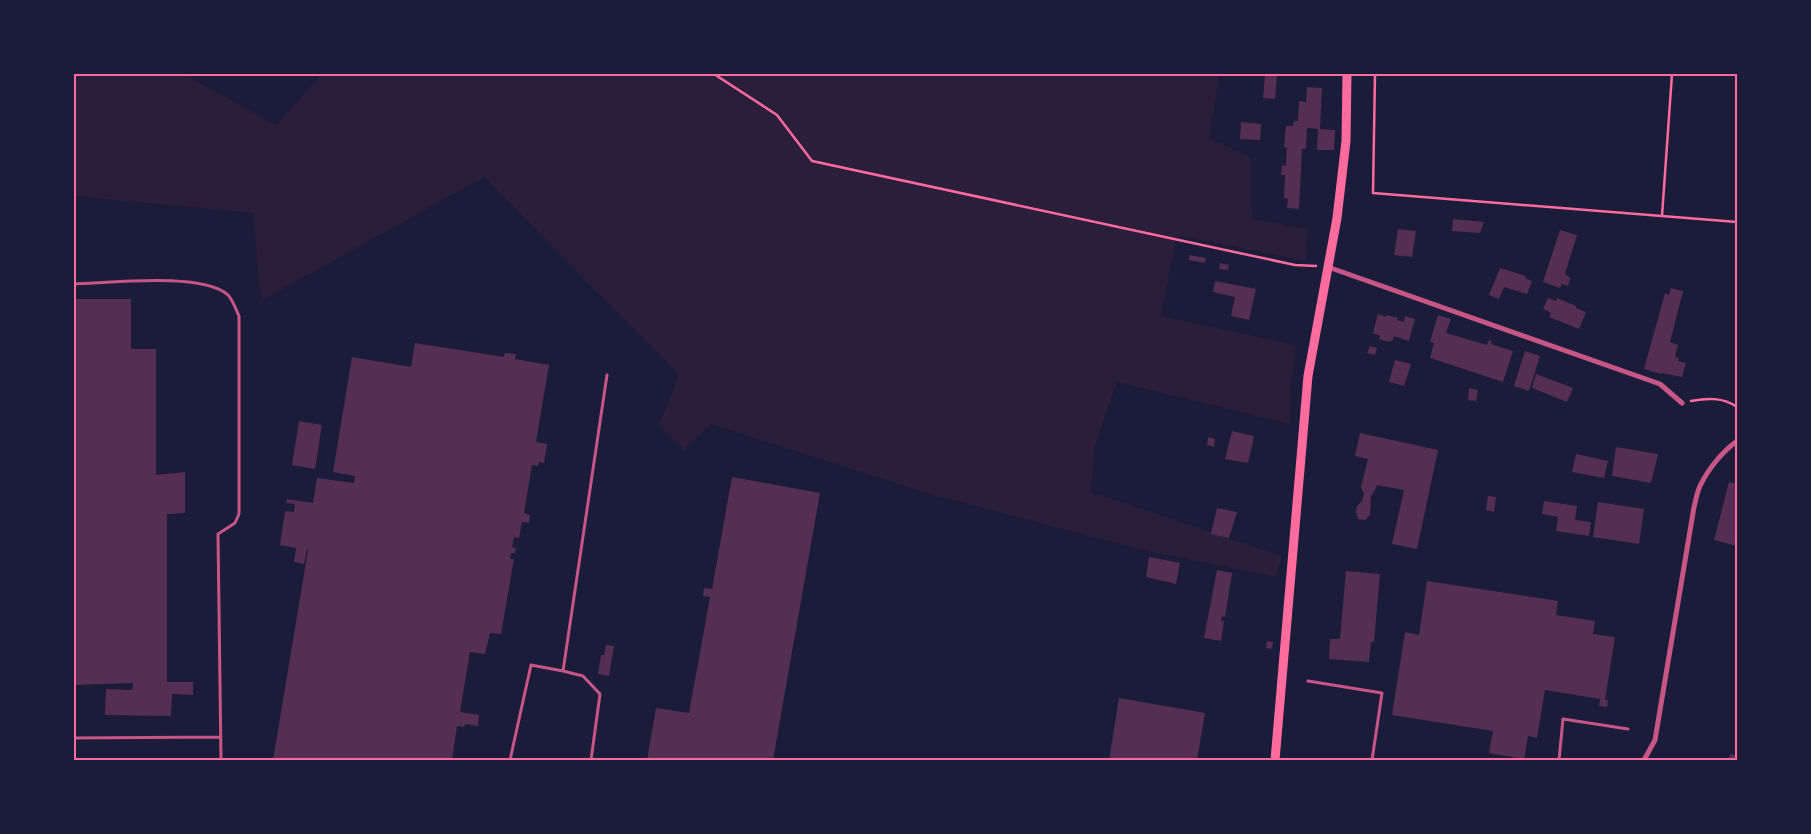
<svg xmlns="http://www.w3.org/2000/svg" width="1811" height="834" font-family="'Nunito Sans',sans-serif">
  <style>
    .green { fill: #2a1e3b }
    .building { fill: #542f53 }
    .lines { fill: none; stroke-linecap: round; stroke-linejoin: round }
    .path { stroke: #ff6b9d; stroke-width: 2.5 }
    .service { stroke: #c65784; stroke-width: 3 }
    .minor { stroke: #c65784; stroke-width: 5 }
    .secondary { stroke: #ff6b9d; stroke-width: 9 }
    .neatline { fill: none; stroke: #ff6b9d; stroke-width: 2 }
  </style>
  <rect width="100%" height="100%" fill="#1b1b3a"/>
  <path class="green" d="M74 74H184L276 125 322 74H1220L1209 138 1251 158 1252 219 1308 229 1305 261 1177 235 1161 316 1296 345 1290 395 1291 424 1117 382 1095 446 1091 492 1282 556 1276 577 1139 549 926 493 711 424 684 450 659 425 679 375 484 177 261 301 253 213 74 196Z"/>
  <path class="building" d="M1265 74H1277L1275 99 1263 98Z
    M1307 87 1322 88 1320 129 1335 130 1334 150H1317L1318 129 1307 128 1306 149H1302L1299 209 1287 208 1288 199 1284 198 1285 175H1281L1282 165 1286 166 1287 147H1284L1286 126H1293L1294 121H1298L1299 101 1306 102Z
    M1241 122 1261 124 1260 140 1240 139Z
    M1453 219 1484 222 1480 233 1452 231Z
    M1398 229 1416 231 1412 257 1394 255Z
    M1560 230 1577 235 1565 274 1570 278 1568 286 1562 284 1560 288 1543 282Z
    M1189 255 1206 258 1205 263 1189 260Z
    M1220 263 1229 265 1228 270 1219 269Z
    M1500 268 1526 276 1525 278 1532 281 1527 294 1504 287 1499 299 1489 295Z
    M1215 281 1256 289 1249 320 1231 316 1235 297 1213 292Z
    M1671 288 1683 291 1670 342 1678 345 1675 357 1679 358 1678 361 1686 363 1682 377 1661 373V374L1644 369 1665 293 1669 295Z
    M1548 298 1556 301 1557 298 1576 306V308L1586 312 1579 329 1549 317 1551 313 1543 309Z
    M74 299H131V349H156V475L185 472V513L167 514V682H193V695L172 694 171 716 105 715 106 689 132 690 133 683 74 685Z
    M1378 314 1386 317 1387 315 1398 318 1397 320 1404 322 1405 316 1415 319 1409 341 1394 336 1393 340 1389 342 1379 339 1380 336 1373 333Z
    M1438 315 1451 319 1446 333 1487 345 1489 340 1492 341 1491 344 1513 351 1503 382 1430 358 1434 343 1430 342Z
    M415 343 504 357 505 353 516 354 515 359 549 365 536 442 547 444 544 463 539 462 538 466 532 465 524 513 530 515 529 523 522 522 519 538 514 537 512 547 516 548 515 553H511L510 559H514L501 634 490 633 485 654 470 652 460 712 479 715 478 726 465 724 464 727 457 726 452 760H273L308 550 307 549 304 564 294 562 296 548 280 545 285 511 294 512 295 504 286 503 287 499 313 503 317 478 354 483 355 476 333 472 352 357 411 367Z
    M1370 346 1377 348 1375 355 1367 353Z
    M1525 351 1540 356 1529 391 1514 386Z
    M1395 360 1411 364 1404 386 1389 382Z
    M1536 374 1573 388 1567 402 1532 388Z
    M1469 388 1478 390 1476 401 1468 400Z
    M299 421 322 425 315 469 292 465Z
    M1232 431 1254 436 1248 463 1225 459Z
    M1360 433 1438 450 1417 549 1392 544 1404 490 1377 485 1375 490 1371 496 1370 515 1365 520 1358 519 1356 512 1357 506 1362 501 1364 494 1361 487 1368 459 1355 456Z
    M1208 437 1215 439 1214 447 1207 445Z
    M1616 447 1658 454 1651 483 1612 476Z
    M1576 454 1608 461 1604 478 1572 472Z
    M732 477 820 493 773 760H647L656 708 689 713 710 597 703 596 704 588 712 589Z
    M1729 482 1737 484V546L1714 540Z
    M1488 496 1496 497 1494 512 1486 510Z
    M1544 501 1577 506 1575 520 1591 522 1589 536 1556 531 1558 517 1542 514Z
    M1598 502 1644 509 1639 544 1593 537Z
    M1217 508 1237 512 1229 538 1211 534Z
    M1149 557 1180 563 1176 584 1146 577Z
    M1217 570 1232 573 1225 617 1222 616 1221 621H1224L1221 641 1204 638Z
    M1346 571 1380 574 1374 642H1371L1369 662 1329 659 1330 639H1340Z
    M1427 581 1558 601 1556 615 1595 621 1593 634 1615 637 1605 700H1608L1607 707 1599 706 1600 699 1545 690 1537 738 1528 736 1524 759 1489 753 1493 731 1392 715 1405 632 1419 635Z
    M1267 641 1273 642 1272 649 1266 648Z
    M606 645 614 646 609 676 598 674 601 655H604Z
    M1119 698 1205 713 1197 760H1109Z
    M1730 754 1737 756V760H1729Z"/>
  <g class="lines">
    <path class="path" d="M714 74 777 115 812 161 1295 265 1316 266
      M1375 74 1373 193 1737 222
      M1728 74H1737
      M1662 216 1672 74
      M1691 401C1707 398 1723 397 1737 407"/>
    <path class="service" d="M74 284C110 283 202 272 228 295 233 300 236 310 239 316V514L235 523 218 534 221 760
      M1308 681 1382 693 1372 760
      M74 738 221 737
      M510 760 531 665 563 671
      M591 760 600 694 583 676 563 671 607 375
      M1559 760 1563 719 1628 729"/>
    <path class="minor" d="M1328 267 1660 384 1682 403
      M1644 760 1655 740 1694 507C1696 500 1697 491 1701 484 1709 468 1723 451 1737 441"/>
    <path class="secondary" d="M1275 760 1308 376 1337 218 1346 141 1347 74"/>
  </g>
  <rect width="1811" height="834" fill="none" stroke="#1b1b3a" stroke-width="150"/>
  <rect x="75" y="75" width="1661" height="684" class="neatline"/>
</svg>
